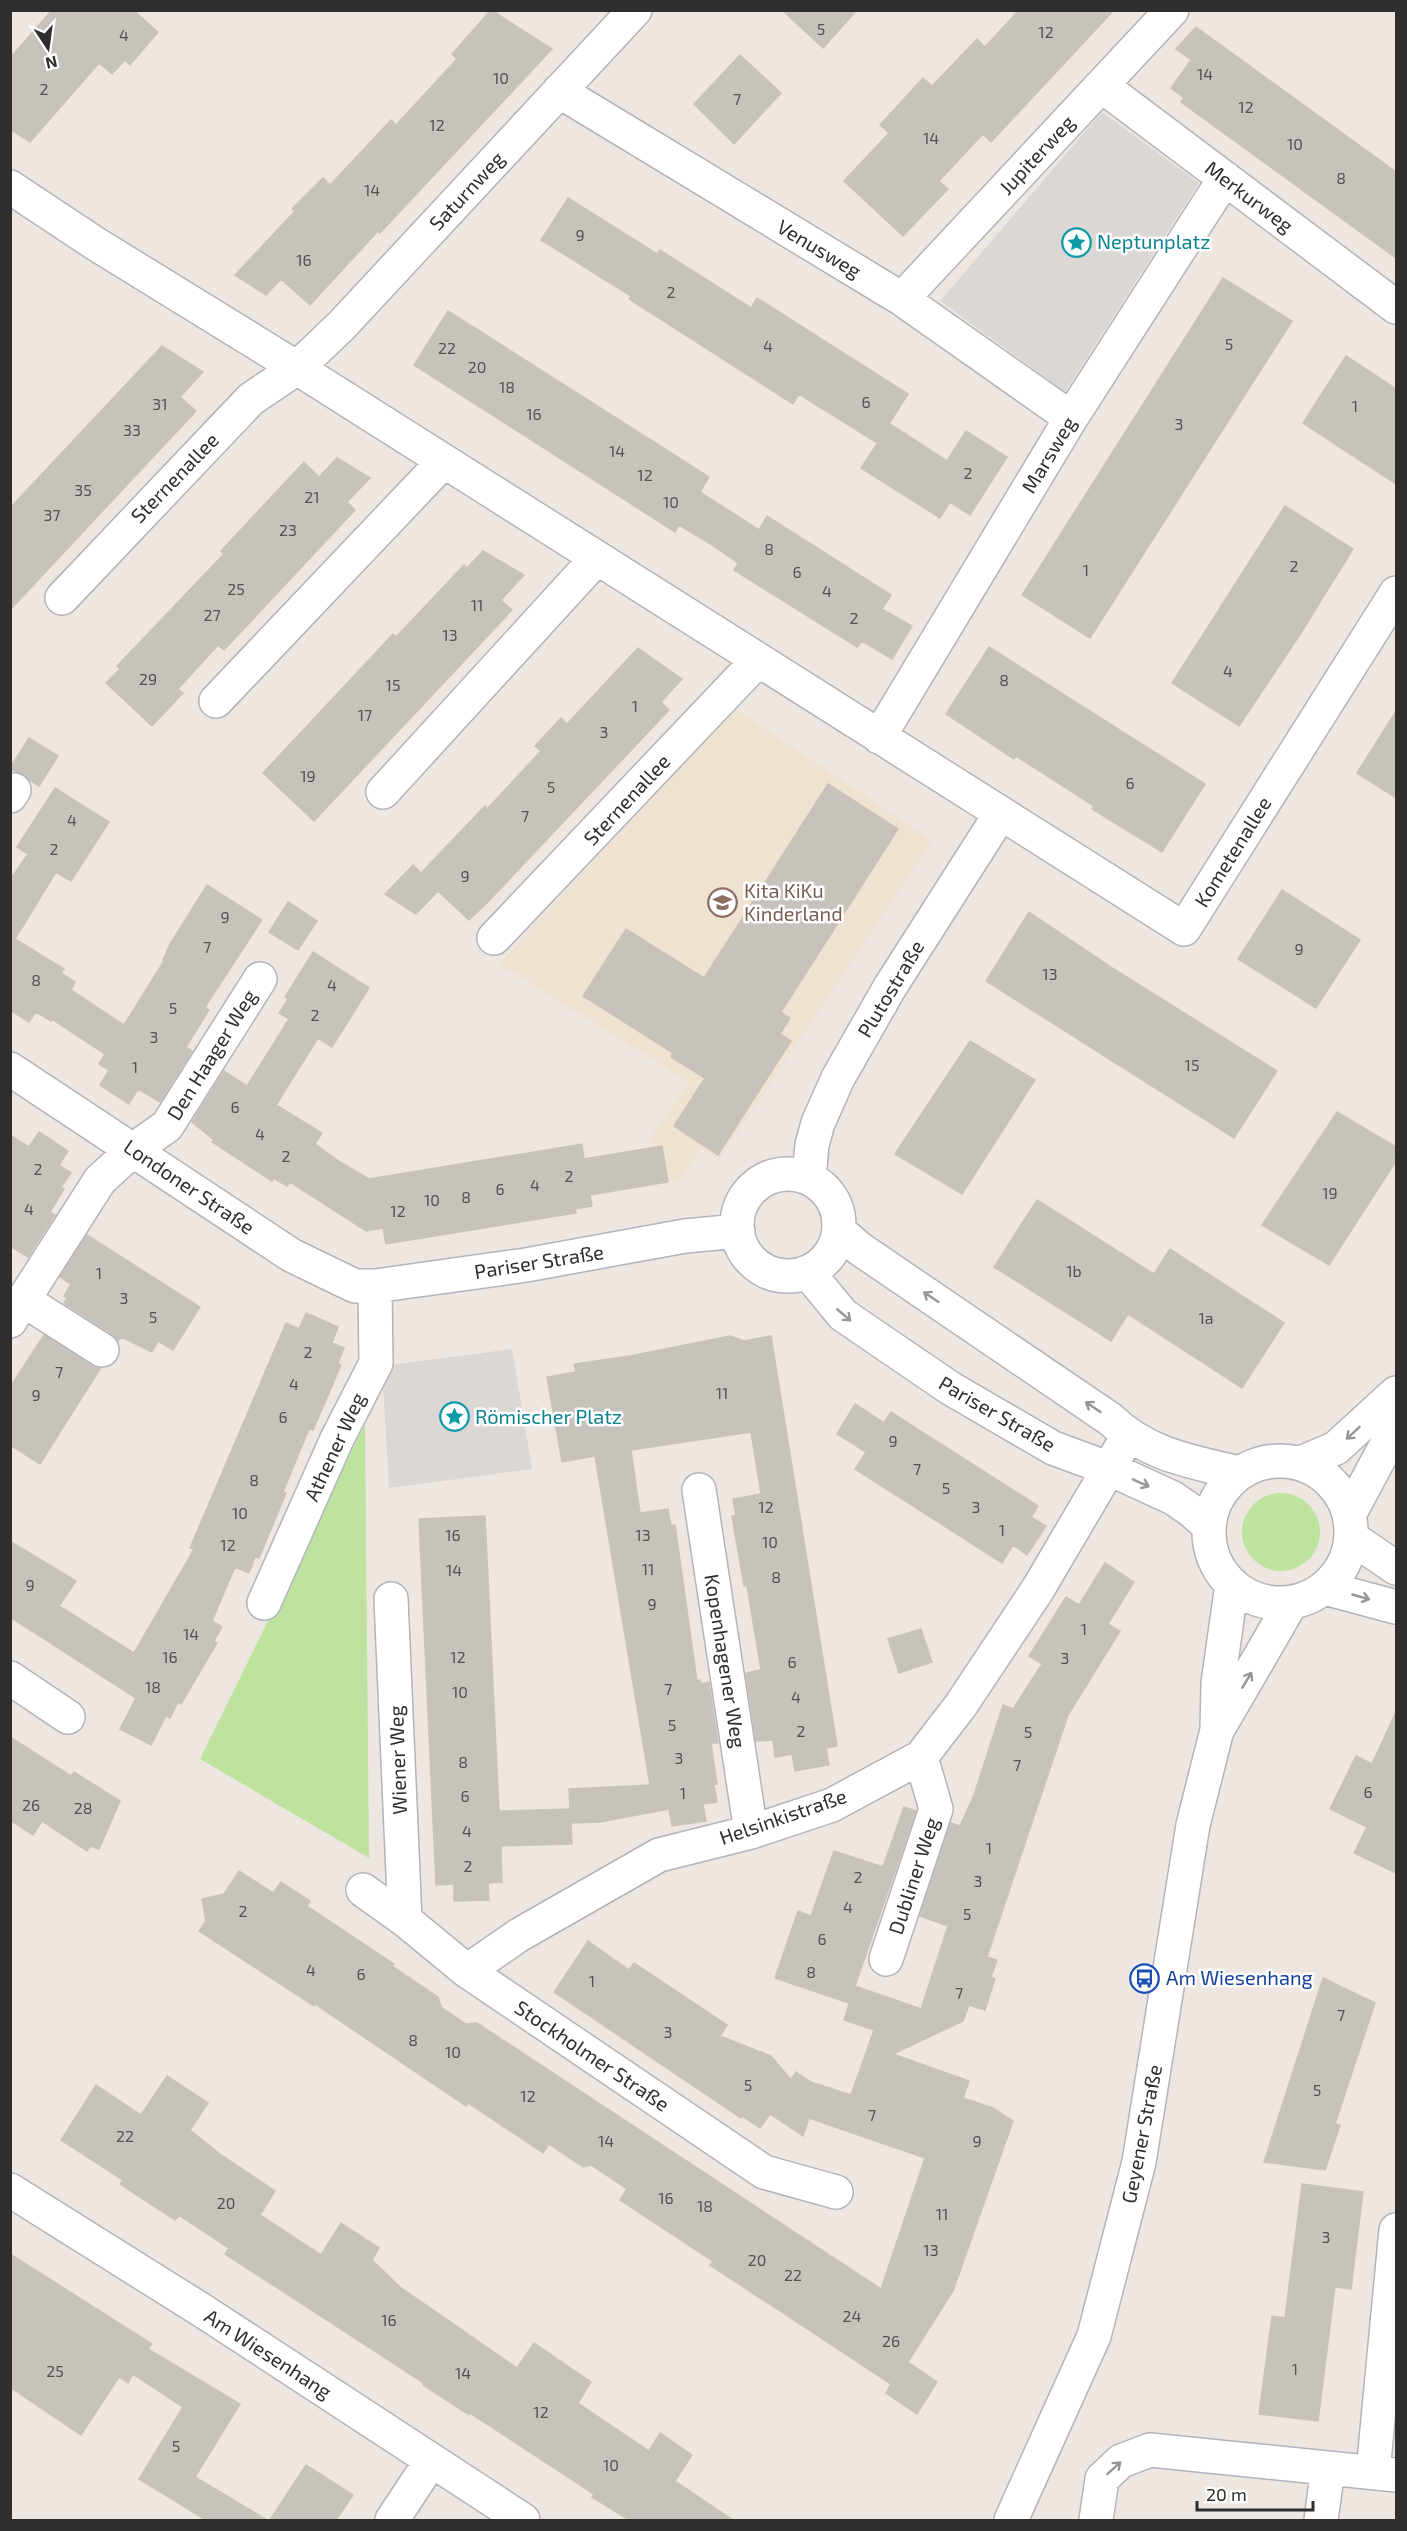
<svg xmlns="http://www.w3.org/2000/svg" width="1407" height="2531" font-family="'Exo 2',sans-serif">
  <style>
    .education { fill: #efe2d1 }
    .green { fill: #bde39f }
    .plaza { fill: #dbd7d4 }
    .building { fill: #c7c2bc; stroke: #cac3ba; stroke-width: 1.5 }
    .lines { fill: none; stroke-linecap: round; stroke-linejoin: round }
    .minor-casing { stroke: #b1b4bd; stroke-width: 36 }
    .minor { stroke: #fff; stroke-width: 33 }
    .oneway { stroke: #969696 }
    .labels { text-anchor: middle; stroke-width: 5; stroke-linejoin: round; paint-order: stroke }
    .number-label { font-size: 16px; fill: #545352 }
    .street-label { font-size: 20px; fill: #2e2e2e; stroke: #fff }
    .culture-label { font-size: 20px; fill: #0d838f; stroke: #fff; text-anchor: start }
    .education-label { font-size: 20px; fill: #785e54; stroke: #fff; text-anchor: start }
    .transit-label { font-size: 20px; fill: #164399; stroke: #fff; text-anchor: start }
  </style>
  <rect width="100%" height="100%" fill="#eee7e1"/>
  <path class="education" d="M735 708 932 841 720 1159 701 1149 678 1184 662 1173 659 1150 650 1139 689 1082 499 964Z"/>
  <path class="green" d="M365 1424 369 1858 200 1759Z
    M1242 1532a39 39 0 1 1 78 0a39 39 0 1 1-78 0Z"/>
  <path class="plaza" d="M1102 112 1199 183 1065 392 940 301Z
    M512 1349 532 1469 389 1488 382 1366Z"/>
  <path class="building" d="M52 10H133L158 32 130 65 125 60 112 74 99 63 30 142 10 129V58Z
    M491 10 552 49 380 233 378 231 310 305 281 279 266 295 235 275 295 211 292 209 323 178 330 185 391 120 396 125 457 59 452 54Z
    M782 10H857L823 48Z
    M1019 10H1114L991 142 983 134 939 181 948 189 903 236 844 181 889 133 880 125 923 78 932 86 977 39 985 47Z
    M1196 27 1396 172V258L1181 102 1184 98 1171 88 1191 60 1176 49Z
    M740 55 781 93 734 144 694 104Z
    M568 198 657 254 660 250 751 308 757 298 908 394 877 443 799 394 793 404 629 299 631 296 541 240Z
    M1223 278 1292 321 1090 638 1022 595Z
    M448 311 709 477 700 492 759 530 767 516 891 595 882 609 912 626 892 659 862 641 857 647 734 570 738 563 709 543 679 525 675 532 414 365Z
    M162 346 203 372 180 397 196 411 10 610V508Z
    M1346 356 1396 389V484L1303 423Z
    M890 424 947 461 966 431 1007 457 970 515 950 502 940 518 861 468Z
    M337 458 370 478 347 502 355 510 224 650 218 645 178 689 183 693 152 726 106 683 120 669 117 666 224 554 221 551 304 462 319 477Z
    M1285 506 1353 549 1299 636 1239 726 1172 683Z
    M483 551 524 575 501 600 512 610 314 821 263 773 393 634 396 637 464 565 467 568Z
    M989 647 1205 784 1162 852 1092 809 1094 806 1016 756 1014 759 946 714Z
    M638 648 682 679 661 702 669 710 486 904 469 920 438 891 416 914 385 894 413 865 421 873 485 806 487 809 541 751 535 746 561 718 567 724Z
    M1396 711V798L1357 773Z
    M29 738 58 756 39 786 10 768Z
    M828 784 898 829 781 1012 790 1018 780 1034 791 1041 718 1155 674 1126 705 1078 671 1057 673 1053 583 996 626 929 704 978Z
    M55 788 109 822 71 881 56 872 15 939 64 969 61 973 75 982 71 990 124 1025 164 961 163 960 170 944 207 885 262 920 205 1007 209 1010 186 1047 192 1051 160 1102 138 1089 129 1104 100 1085 109 1070 99 1064 105 1054 52 1019 51 1021 36 1012 29 1022 10 1010V880L28 854 17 847Z
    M1282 890 1360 940 1316 1008 1238 959Z
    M288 902 317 921 298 950 269 932Z
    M1029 912 1114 969 1277 1071 1234 1138 986 981Z
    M313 952 369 988 332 1047 318 1038 276 1105 322 1133 315 1144 340 1162 369 1179 582 1144 584 1159 662 1146 668 1182 590 1195 592 1206 575 1209 576 1213 386 1244 383 1228 366 1231 290 1182 287 1186 273 1178 272 1181 212 1142 214 1140 192 1122 224 1071 247 1086 289 1019 279 1013 288 999 285 997Z
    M970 1041 1035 1080 962 1194 895 1154Z
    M1337 1112 1396 1147V1161L1329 1265 1262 1225Z
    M39 1132 68 1151 59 1165 71 1173 61 1187 64 1189 50 1212 55 1215 28 1257 10 1246V1135L29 1147Z
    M1037 1200 1154 1274 1170 1249 1284 1323 1242 1388 1128 1314 1111 1341 994 1267Z
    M87 1235 200 1307 173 1350 158 1341 152 1352 121 1337 118 1341 112 1334 64 1303 67 1298 64 1296 71 1284 60 1277Z
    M306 1313 338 1327 332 1343 344 1348 338 1363 341 1365 313 1430 309 1429 283 1492 286 1493 259 1558 255 1557 249 1573 235 1567 212 1621 222 1627 214 1641 217 1643 181 1704 178 1702 170 1718 166 1716 151 1745 120 1729 136 1698 10 1617V1541L76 1581 59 1606 134 1653 194 1549 190 1548 286 1323 299 1329Z
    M44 1335 92 1366 100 1369 40 1464 10 1445V1387Z
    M730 1336 744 1341 771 1336 837 1746 826 1748 829 1765 795 1771 792 1754 775 1757 773 1740 756 1741 746 1673 761 1670 747 1586H744L732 1516 736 1515 733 1499 761 1494 751 1432 631 1450 640 1513 668 1509 671 1526 675 1525 697 1681 700 1680 701 1684 709 1682 718 1743H711L717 1784 714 1785 717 1802 703 1804 706 1821 672 1826 669 1809 600 1822 571 1823 572 1844 501 1846 502 1882 488 1883 489 1900 454 1901V1884L436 1885 419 1519 485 1516 499 1811 570 1809 569 1789 650 1785 595 1456 562 1462 547 1377 576 1372 574 1364 630 1356Z
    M855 1404 884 1423 891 1412 1038 1506 1031 1517 1046 1526 1027 1555 1013 1545 1002 1563 855 1469 866 1452 837 1434Z
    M1105 1563 1134 1582 1108 1624 1120 1631 1068 1715 987 1957 997 1960 991 1977 995 1979 985 2010 969 2005 963 2021 893 2054 969 2081 963 2098 993 2108 1013 2121 953 2291 908 2362 937 2382 917 2414 886 2393 891 2384 710 2265 713 2261 620 2200 627 2189 591 2165 583 2167 549 2144 543 2153 468 2103 466 2106 315 2004 314 2006 199 1931 206 1921 202 1899 224 1894 239 1871 273 1893 281 1882 310 1901 307 1906 394 1964 392 1966 438 1997 441 2007 466 2024 477 2023 881 2289 925 2158 809 2118 803 2136 770 2114 760 2128 742 2116 741 2118 554 1992 588 1941 629 1970 634 1963 727 2025 720 2036 771 2056 791 2080 796 2072 811 2082 851 2095 874 2030 844 2020 855 1986 921 2009 948 1926 920 1916 951 1823 960 1826 974 1795 1003 1705 1013 1709 1042 1664 1029 1656 1066 1597 1079 1605Z
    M921 1629 932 1662 899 1673 888 1639Z
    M1396 1712V1873L1354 1853 1367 1827 1330 1809 1356 1756 1372 1764Z
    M10 1737 71 1776 74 1772 120 1801 99 1849 90 1846 87 1851 42 1821 33 1835 10 1820Z
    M904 1807 916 1811 849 2003 775 1978 798 1911 811 1916 834 1851 883 1867Z
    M1323 1978 1375 2003 1335 2124 1340 2125 1325 2170 1264 2162Z
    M167 2076 208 2103 190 2130 220 2154 275 2191 260 2215 321 2255 341 2223 379 2248 372 2260 400 2287 517 2368 534 2343 591 2382 578 2403 649 2451 660 2433 692 2455 675 2481 733 2520H629L592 2497 594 2494 470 2413 469 2415 423 2385 424 2383 225 2254 229 2248 179 2215 175 2220 120 2184 123 2180 61 2140 96 2085 141 2115Z
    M1302 2184 1363 2192 1351 2289 1335 2287 1318 2421 1259 2414 1272 2316 1285 2318Z
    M10 2254 152 2344 148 2349 240 2404 195 2477 267 2520H206L139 2479 183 2407 133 2374 128 2383 119 2377 81 2435 10 2387Z
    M306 2465 353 2495 336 2520H270Z"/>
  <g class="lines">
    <defs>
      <path id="minor" d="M1102 86 1396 307
        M559 91 902 299 1071 418
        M10 187 96 244 297 368 1184 929 1396 593
        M902 299 1172 10
        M62 598 251 399 297 368 342 325 635 10
        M216 701 443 462
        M879 737 1071 418 1225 178
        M383 792 596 559
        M10 796 14 790
        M494 938 758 660
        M10 1069 291 1255 355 1286H375L526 1265 685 1236 738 1231
        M737 1225a51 51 0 1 1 102 0a51 51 0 1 1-102 0Z
        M809 1178 812 1145 818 1123 838 1078 890 987 1001 813
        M839 1231 860 1249 1110 1419C1148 1455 1189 1461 1239 1473
        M804 1273 815 1281 843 1315 950 1388 1053 1448 1110 1469 1173 1498 1192 1511 1209 1526
        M25 1301 102 1350
        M10 1321 100 1180 133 1150 167 1126 260 979
        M1209 1532a71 71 0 1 1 142 0a71 71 0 1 1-142 0Z
        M1301 1463 1336 1448 1396 1393
        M699 1490 751 1832
        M1350 1513 1396 1427
        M1352 1538 1396 1568
        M1325 1588 1396 1607
        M391 1599 405 1920
        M264 1603 337 1439 376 1363 375 1286
        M10 1678 68 1717
        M1218 1729 1291 1603
        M363 1890 405 1920 467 1971 764 2172 836 2192
        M886 1959 936 1809 921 1757
        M467 1971 519 1935 659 1855 751 1832 832 1805 921 1757 961 1705 1038 1589 1128 1436
        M10 2190 203 2311 523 2520
        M1373 2472 1396 2230
        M392 2520 431 2461
        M1011 2520 1094 2336 1139 2162 1193 1825 1217 1730 1218 1683 1232 1584
        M1096 2520 1102 2479 1121 2461 1150 2450 1396 2475
        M1321 2520 1328 2468"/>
    </defs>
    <use href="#minor" class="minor-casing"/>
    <use href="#minor" class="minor"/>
  </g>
  <defs><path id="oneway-shaft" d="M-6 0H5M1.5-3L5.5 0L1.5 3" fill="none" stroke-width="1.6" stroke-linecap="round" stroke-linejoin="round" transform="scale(1.5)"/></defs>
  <g class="oneway">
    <use href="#oneway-shaft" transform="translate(931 1297) rotate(-146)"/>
    <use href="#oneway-shaft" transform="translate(844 1315) rotate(40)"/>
    <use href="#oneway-shaft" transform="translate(1093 1407) rotate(-146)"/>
    <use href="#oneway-shaft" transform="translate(1353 1433) rotate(137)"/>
    <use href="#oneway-shaft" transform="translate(1141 1483) rotate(24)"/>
    <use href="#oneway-shaft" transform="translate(1361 1597) rotate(16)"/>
    <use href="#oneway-shaft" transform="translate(1247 1680) rotate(-59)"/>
    <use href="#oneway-shaft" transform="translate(1114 2468) rotate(-42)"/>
  </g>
  <defs>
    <symbol id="sight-ring" viewBox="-11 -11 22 22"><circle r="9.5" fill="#fff" stroke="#0f9aa8" stroke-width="1.5"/><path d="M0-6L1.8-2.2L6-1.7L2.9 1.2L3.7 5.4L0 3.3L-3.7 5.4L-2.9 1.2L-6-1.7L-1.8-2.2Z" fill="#0f9aa8"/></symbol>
    <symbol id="school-ring" viewBox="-11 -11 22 22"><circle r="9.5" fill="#fff" stroke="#8d6e63" stroke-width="1.5"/><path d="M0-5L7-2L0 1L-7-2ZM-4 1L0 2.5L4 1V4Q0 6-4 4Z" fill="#8d6e63"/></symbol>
    <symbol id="bus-ring" viewBox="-11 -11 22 22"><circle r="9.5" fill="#fff" stroke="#1a4fb4" stroke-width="1.5"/><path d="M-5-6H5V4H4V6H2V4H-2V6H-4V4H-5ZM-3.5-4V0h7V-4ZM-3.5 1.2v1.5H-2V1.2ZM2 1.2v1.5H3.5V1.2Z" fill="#1a4fb4"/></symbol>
  </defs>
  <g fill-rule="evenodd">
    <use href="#sight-ring" x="1060" y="226" width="33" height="33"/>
    <use href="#school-ring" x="706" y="886" width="33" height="33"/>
    <use href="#sight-ring" x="438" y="1400" width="33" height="33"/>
    <use href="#bus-ring" x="1128" y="1962" width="33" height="33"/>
  </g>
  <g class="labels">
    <g class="number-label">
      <text x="821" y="35">5</text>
      <text x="1046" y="38">12</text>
      <text x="124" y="41">4</text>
      <text x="1205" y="80">14</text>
      <text x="501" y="84">10</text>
      <text x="44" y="95">2</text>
      <text x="737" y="105">7</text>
      <text x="1246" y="113">12</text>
      <text x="437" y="131">12</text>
      <text x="931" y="144">14</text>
      <text x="1295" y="150">10</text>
      <text x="1341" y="184">8</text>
      <text x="372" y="196">14</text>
      <text x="580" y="241">9</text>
      <text x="304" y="266">16</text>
      <text x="671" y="298">2</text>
      <text x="1229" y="350">5</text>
      <text x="768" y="352">4</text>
      <text x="447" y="354">22</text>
      <text x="477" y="373">20</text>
      <text x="507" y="393">18</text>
      <text x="866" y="408">6</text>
      <text x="160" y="410">31</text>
      <text x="1355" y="412">1</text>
      <text x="534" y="420">16</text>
      <text x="1179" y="430">3</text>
      <text x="132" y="436">33</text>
      <text x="617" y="457">14</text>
      <text x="968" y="479">2</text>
      <text x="645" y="481">12</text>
      <text x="83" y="496">35</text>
      <text x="312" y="503">21</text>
      <text x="671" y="508">10</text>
      <text x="52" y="521">37</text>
      <text x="288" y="536">23</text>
      <text x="769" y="555">8</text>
      <text x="1294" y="572">2</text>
      <text x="1086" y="576">1</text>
      <text x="797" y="578">6</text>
      <text x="236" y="595">25</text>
      <text x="827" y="597">4</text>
      <text x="477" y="611">11</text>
      <text x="212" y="621">27</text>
      <text x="854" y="624">2</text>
      <text x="450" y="641">13</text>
      <text x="1228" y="677">4</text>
      <text x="148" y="685">29</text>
      <text x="1004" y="686">8</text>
      <text x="393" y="691">15</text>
      <text x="635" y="712">1</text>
      <text x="365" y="721">17</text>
      <text x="604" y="738">3</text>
      <text x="308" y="782">19</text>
      <text x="1130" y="789">6</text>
      <text x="551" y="793">5</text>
      <text x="525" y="822">7</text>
      <text x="72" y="826">4</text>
      <text x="54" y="855">2</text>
      <text x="465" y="882">9</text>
      <text x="225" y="923">9</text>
      <text x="207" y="953">7</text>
      <text x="1299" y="955">9</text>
      <text x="1050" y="980">13</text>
      <text x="36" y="986">8</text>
      <text x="332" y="991">4</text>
      <text x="173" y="1014">5</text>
      <text x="315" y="1021">2</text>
      <text x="154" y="1043">3</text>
      <text x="1192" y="1071">15</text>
      <text x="135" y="1073">1</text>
      <text x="235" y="1113">6</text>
      <text x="260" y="1140">4</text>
      <text x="286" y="1162">2</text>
      <text x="38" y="1175">2</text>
      <text x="569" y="1182">2</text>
      <text x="535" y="1191">4</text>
      <text x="500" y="1195">6</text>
      <text x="1330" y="1199">19</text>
      <text x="466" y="1203">8</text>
      <text x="432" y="1206">10</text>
      <text x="29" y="1215">4</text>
      <text x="398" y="1217">12</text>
      <text x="1074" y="1277">1b</text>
      <text x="99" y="1279">1</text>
      <text x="124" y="1304">3</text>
      <text x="153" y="1323">5</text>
      <text x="1206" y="1324">1a</text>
      <text x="308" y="1358">2</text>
      <text x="59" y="1378">7</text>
      <text x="294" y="1390">4</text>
      <text x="722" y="1399">11</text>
      <text x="36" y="1401">9</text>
      <text x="283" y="1423">6</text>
      <text x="893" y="1447">9</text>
      <text x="917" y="1475">7</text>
      <text x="254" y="1486">8</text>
      <text x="946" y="1494">5</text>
      <text x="766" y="1513">12</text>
      <text x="976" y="1513">3</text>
      <text x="240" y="1519">10</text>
      <text x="1002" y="1536">1</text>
      <text x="453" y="1541">16</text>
      <text x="643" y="1541">13</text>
      <text x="770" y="1548">10</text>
      <text x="228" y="1551">12</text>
      <text x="648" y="1575">11</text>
      <text x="454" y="1576">14</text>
      <text x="776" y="1583">8</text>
      <text x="30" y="1591">9</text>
      <text x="652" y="1610">9</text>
      <text x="1084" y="1635">1</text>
      <text x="191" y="1640">14</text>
      <text x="170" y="1663">16</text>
      <text x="458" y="1663">12</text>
      <text x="1065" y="1664">3</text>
      <text x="792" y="1668">6</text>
      <text x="153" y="1693">18</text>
      <text x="668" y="1695">7</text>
      <text x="460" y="1698">10</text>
      <text x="796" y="1703">4</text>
      <text x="672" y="1731">5</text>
      <text x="801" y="1737">2</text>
      <text x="1028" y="1738">5</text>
      <text x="679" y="1764">3</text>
      <text x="463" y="1768">8</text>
      <text x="1017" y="1771">7</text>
      <text x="1368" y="1798">6</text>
      <text x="683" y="1799">1</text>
      <text x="465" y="1802">6</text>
      <text x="31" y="1811">26</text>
      <text x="83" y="1814">28</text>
      <text x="467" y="1837">4</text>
      <text x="989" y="1854">1</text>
      <text x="468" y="1872">2</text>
      <text x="858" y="1883">2</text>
      <text x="978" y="1887">3</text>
      <text x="848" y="1913">4</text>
      <text x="243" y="1917">2</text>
      <text x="967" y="1920">5</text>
      <text x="822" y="1945">6</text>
      <text x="311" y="1976">4</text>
      <text x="811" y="1978">8</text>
      <text x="361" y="1980">6</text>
      <text x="592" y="1987">1</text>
      <text x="959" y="1999">7</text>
      <text x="1341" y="2021">7</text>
      <text x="668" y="2038">3</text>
      <text x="413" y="2046">8</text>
      <text x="453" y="2058">10</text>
      <text x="748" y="2091">5</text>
      <text x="1317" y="2096">5</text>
      <text x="528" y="2102">12</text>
      <text x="872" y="2121">7</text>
      <text x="125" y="2142">22</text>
      <text x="606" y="2147">14</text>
      <text x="977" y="2147">9</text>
      <text x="666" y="2204">16</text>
      <text x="226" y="2209">20</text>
      <text x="705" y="2212">18</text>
      <text x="942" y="2220">11</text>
      <text x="1326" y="2243">3</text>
      <text x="931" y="2256">13</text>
      <text x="757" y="2266">20</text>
      <text x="793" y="2281">22</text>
      <text x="852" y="2322">24</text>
      <text x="389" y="2326">16</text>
      <text x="891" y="2347">26</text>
      <text x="1295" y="2375">1</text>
      <text x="55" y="2377">25</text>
      <text x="463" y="2379">14</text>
      <text x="541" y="2418">12</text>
      <text x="176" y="2452">5</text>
      <text x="611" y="2471">10</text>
    </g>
    <g class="street-label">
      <text transform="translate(1037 155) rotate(-47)" y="7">Jupiterweg</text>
      <text transform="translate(467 191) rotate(-47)" y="7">Saturnweg</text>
      <text transform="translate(1249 197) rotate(37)" y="7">Merkurweg</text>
      <text transform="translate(819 249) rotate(31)" y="7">Venusweg</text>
      <text transform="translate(1049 455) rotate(-59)" y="7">Marsweg</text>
      <text transform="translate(175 478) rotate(-46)" y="7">Sternenallee</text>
      <text transform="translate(627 800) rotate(-47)" y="7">Sternenallee</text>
      <text transform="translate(1233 852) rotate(-58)" y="7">Kometenallee</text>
      <text transform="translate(891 989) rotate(-59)" y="7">Plutostraße</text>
      <text transform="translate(212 1055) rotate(-58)" y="7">Den Haager Weg</text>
      <text transform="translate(189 1187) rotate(34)" y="7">Londoner Straße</text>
      <text transform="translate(539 1262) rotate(-9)" y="7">Pariser Straße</text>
      <text transform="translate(997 1414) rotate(30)" y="7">Pariser Straße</text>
      <text transform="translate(335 1447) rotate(-65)" y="7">Athener Weg</text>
      <text transform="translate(725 1661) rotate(81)" y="7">Kopenhagener Weg</text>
      <text transform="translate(398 1760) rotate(-92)" y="7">Wiener Weg</text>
      <text transform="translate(783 1817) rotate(-19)" y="7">Helsinkistraße</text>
      <text transform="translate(914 1876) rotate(-72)" y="7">Dubliner Weg</text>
      <text transform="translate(592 2056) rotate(34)" y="7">Stockholmer Straße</text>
      <text transform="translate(1142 2134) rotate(-79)" y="7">Geyener Straße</text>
      <text transform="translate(268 2354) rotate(33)" y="7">Am Wiesenhang</text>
    </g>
    <g class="culture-label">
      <text x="1097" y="249">Neptunplatz</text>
      <text x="475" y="1424">Römischer Platz</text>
    </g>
    <g class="education-label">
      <text x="744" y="898">Kita KiKu<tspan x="744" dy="23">Kinderland</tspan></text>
    </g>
    <g class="transit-label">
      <text x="1166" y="1985">Am Wiesenhang</text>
    </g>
  </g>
  <rect width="1407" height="2531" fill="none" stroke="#2e2e2e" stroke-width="24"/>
  <g transform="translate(48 48) rotate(167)" stroke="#ffffff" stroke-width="4.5" paint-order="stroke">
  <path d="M0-4.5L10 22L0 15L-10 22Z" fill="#2e2e2e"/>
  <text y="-9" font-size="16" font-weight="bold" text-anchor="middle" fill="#2e2e2e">N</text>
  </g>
  <path d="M1197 2501v9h116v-9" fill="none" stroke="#2e2e2e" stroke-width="3"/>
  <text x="1206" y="2501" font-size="18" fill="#2e2e2e" stroke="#ffffff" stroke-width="4.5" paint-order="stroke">20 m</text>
</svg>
